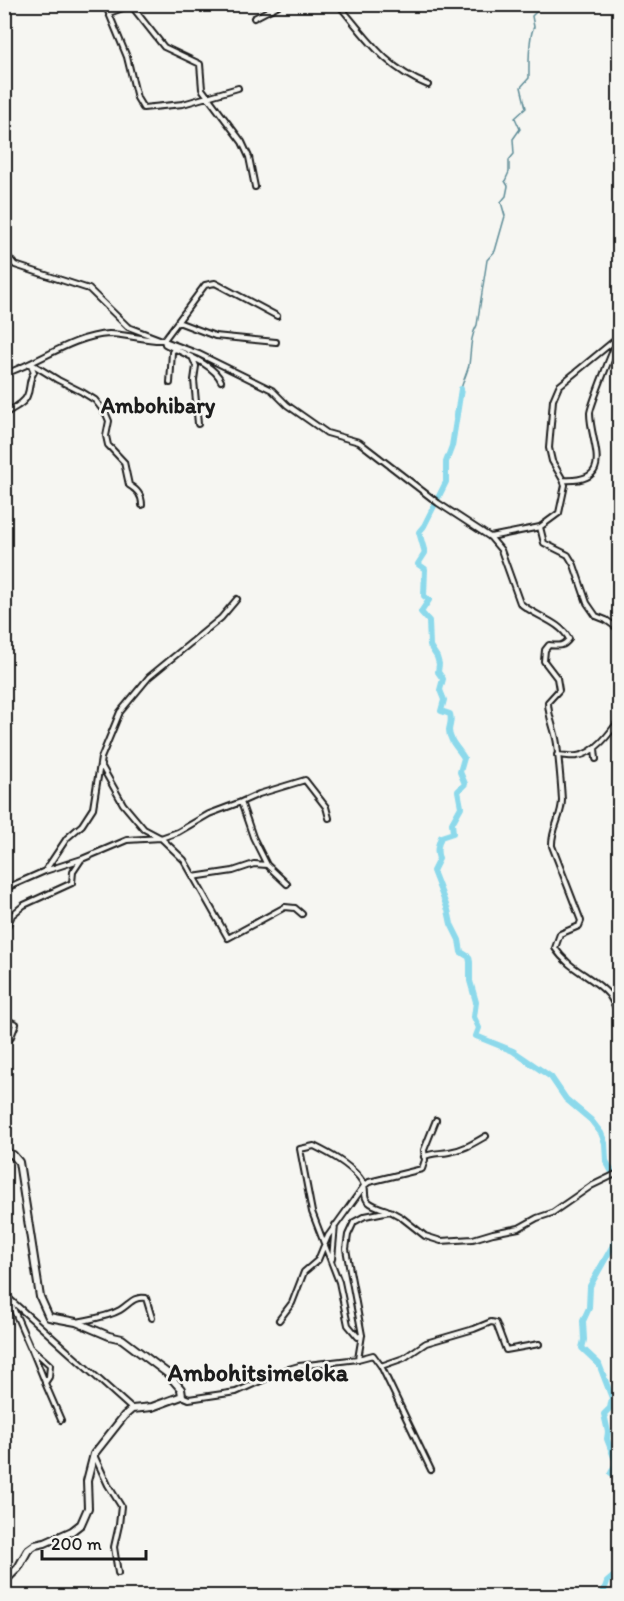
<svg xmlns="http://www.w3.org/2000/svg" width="624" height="1601" font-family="Itim,sans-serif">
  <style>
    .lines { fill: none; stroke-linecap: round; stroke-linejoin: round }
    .stream { stroke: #5f8d98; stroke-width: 1.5 }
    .river { stroke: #8cd9eb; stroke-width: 6 }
    .street-casing { stroke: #1c1c1c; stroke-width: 8 }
    .secondary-casing { stroke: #1c1c1c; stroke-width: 10 }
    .street { stroke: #f6f6f2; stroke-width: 4 }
    .secondary { stroke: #f6f6f2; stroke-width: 6 }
    .labels { text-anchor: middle; stroke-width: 5; stroke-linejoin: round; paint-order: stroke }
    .neighbourhood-label { font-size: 22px; font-weight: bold; fill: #1c1c1c; stroke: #f6f6f2 }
    .quarter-label { font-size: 24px; font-weight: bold; fill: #1c1c1c; stroke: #f6f6f2 }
  </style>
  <rect width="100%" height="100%" fill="#f6f6f2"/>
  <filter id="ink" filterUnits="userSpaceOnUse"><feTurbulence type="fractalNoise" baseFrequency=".0167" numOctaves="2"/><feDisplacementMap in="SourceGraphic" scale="12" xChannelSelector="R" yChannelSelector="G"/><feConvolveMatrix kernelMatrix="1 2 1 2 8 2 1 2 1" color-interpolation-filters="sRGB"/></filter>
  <g filter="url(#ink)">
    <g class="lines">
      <path class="stream" d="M461 389C463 381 467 373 469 365 471 351 470 337 477 325L487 260 495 251 505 216 501 202 506 196 508 186 505 181 509 172V160L514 154 513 139 520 129 515 118 526 108 521 87 529 78C529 65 528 37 534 27L532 16 537 11V4"/>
      <path class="river" d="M461 389 452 446 446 462V482L424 526 419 532 425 553 418 564 425 569 424 596 429 600 421 612 429 621 430 646 437 657 439 664 438 672 443 679 440 690 444 700 441 711 450 714C452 721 450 723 449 730 449 741 459 749 464 758L460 772 465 784 458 791 461 807 452 823 453 833 441 837C438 845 436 850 439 859L433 871 448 910 451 924 459 940 461 952 469 957 470 962V981L476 1002 474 1017 479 1028 476 1036 513 1051 551 1077 566 1099 591 1120 601 1133 605 1143 606 1161 612 1172 620 1179
        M620 1233 590 1286 589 1308 583 1321 584 1340 582 1348 599 1364 612 1398 610 1408 604 1414 608 1432 607 1439 615 1460V1465L611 1473 620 1477
        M602 1596 607 1582 620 1571"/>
      <defs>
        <path id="street" d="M105 4 127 57 137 98 143 108 183 104 238 88
          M130 4 164 47 200 64 202 89 242 142 249 157 255 187
          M338 4C367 38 385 68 428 85
          M109 13 131 5
          M254 18 281 4
          M4 252 15 265 89 289 128 327 199 354 272 390 287 405 327 433 359 442 438 503 490 537 501 550 520 603C534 616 560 621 569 639 563 647 559 646 549 645L545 650 544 661 557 678 559 690 548 702C548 717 555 729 557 744 559 762 561 782 562 800 562 817 551 829 552 846L581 921 579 926 560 934 555 948C570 971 593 976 609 995 613 1001 617 1010 620 1017
          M178 322 215 336 276 342
          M164 340 165 344C182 353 214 364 221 381
          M193 359 196 366 194 380 198 424
          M32 364 58 380 82 392 95 400 106 414 109 421 106 436 108 445 124 462 129 485C137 490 142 495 142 505
          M4 374C39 363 72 336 109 334 127 334 145 341 164 340L205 285 215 283 277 316
          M170 383 172 352 174 349
          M4 414C12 409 24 404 27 396 31 387 28 381 34 372L31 365
          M563 480 552 461 549 448 553 400 559 386 615 340
          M540 527 544 543 568 555 574 565 587 603 596 616 606 620 620 630
          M490 537 540 527 559 513 565 485 563 480C617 483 590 444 590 413 590 408 616 340 620 336
          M595 748 596 759
          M557 755C564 755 571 757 577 756 595 754 610 733 620 719
          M101 765 123 804 144 829 161 838 184 860 228 938 285 907 295 908 302 914
          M267 865 253 837 241 802 259 794 305 780 326 807 329 818
          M45 871 67 838 82 825 93 808 101 758 120 712 149 677 221 618 237 599
          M193 877 233 871 254 864 267 865 287 884
          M4 889 45 871 82 859 127 840 161 838 178 832 209 814 241 802
          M4 934 12 915 24 905 72 883 73 872 81 860
          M611 997 620 996
          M4 1019 16 1024 10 1039H4
          M424 1157C432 1152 440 1154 449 1152 463 1150 474 1143 486 1136
          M332 1259 335 1225
          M4 1294 132 1409
          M9 1299 30 1347 50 1365 49 1377 45 1383 61 1420
          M279 1320 292 1303 304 1272 318 1260 328 1236 364 1186 369 1182 422 1169 425 1160 424 1150 436 1120
          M77 1322C91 1319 108 1317 120 1310 130 1304 133 1296 146 1298L152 1318
          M362 1335 358 1337 348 1325 339 1282 312 1212 300 1149 314 1146C330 1154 347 1163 359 1177 374 1194 351 1199 387 1210
          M32 1350 45 1382
          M358 1359 373 1355 381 1366 404 1358 426 1343 474 1329 491 1322 496 1323 506 1350 539 1344
          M381 1366 431 1470
          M182 1396 189 1399 236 1392 285 1370 299 1366 358 1359 362 1335 346 1249 348 1235 354 1222 365 1216 390 1211 401 1217 425 1236 441 1241 473 1239 493 1233 519 1228 537 1218 552 1213 591 1186 620 1172
          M94 1455 108 1485 121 1506 119 1525 114 1547 118 1573"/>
        <path id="secondary" d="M4 1152 13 1155 19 1162 40 1297 49 1317 76 1322 109 1336 122 1339 167 1373 181 1389 182 1396 152 1407 132 1409 124 1416 94 1454 87 1481 88 1508 81 1524 72 1531 45 1543 35 1545 28 1550 18 1568 4 1582
          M4 1593 7 1596"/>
      </defs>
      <use href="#street" class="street-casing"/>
      <use href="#secondary" class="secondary-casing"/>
      <use href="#street" class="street"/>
      <use href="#secondary" class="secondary"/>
    </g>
  </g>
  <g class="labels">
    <g class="neighbourhood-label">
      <text x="158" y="413">Ambohibary</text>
    </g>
    <g class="quarter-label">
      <text x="258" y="1381">Ambohitsimeloka</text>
    </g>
  </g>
  <rect width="624" height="1601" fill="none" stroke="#f6f6f2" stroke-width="24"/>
  <rect x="12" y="12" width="600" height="1577" fill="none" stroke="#1c1c1c" stroke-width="2" filter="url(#ink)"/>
  <path d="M42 1550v9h104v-9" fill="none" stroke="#1c1c1c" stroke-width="3"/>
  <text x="51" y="1550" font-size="18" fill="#1c1c1c" stroke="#f6f6f2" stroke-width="4.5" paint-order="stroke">200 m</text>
</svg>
